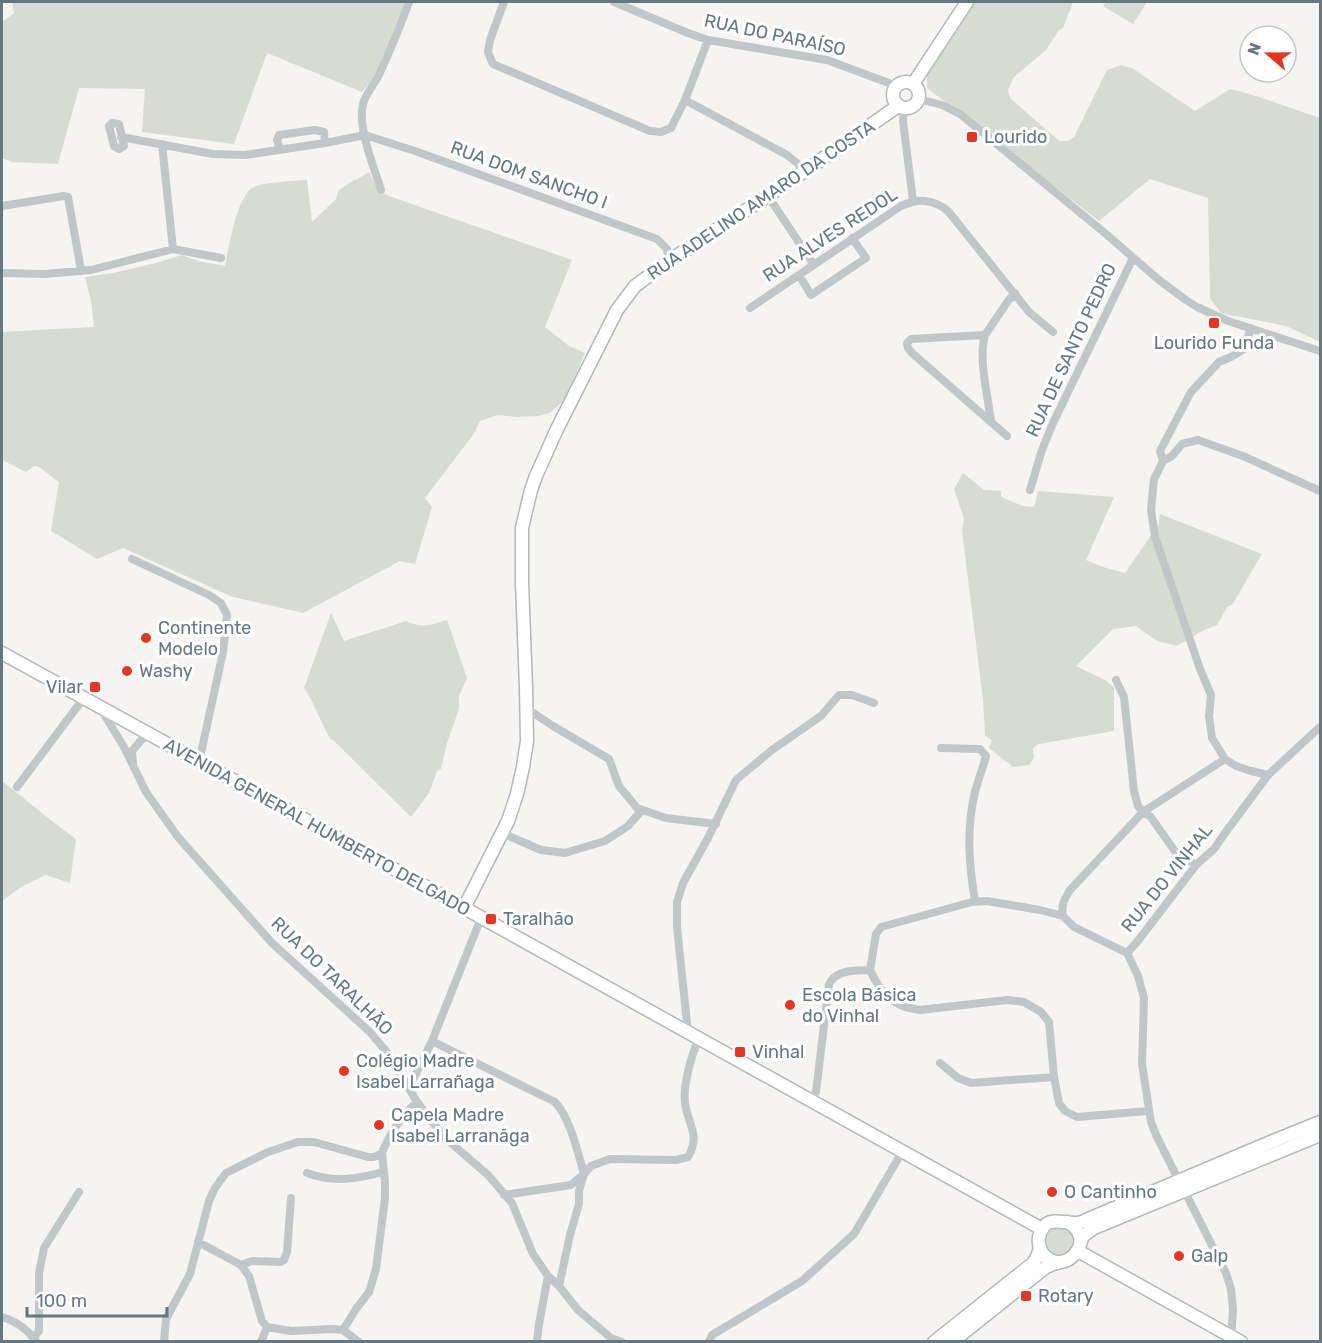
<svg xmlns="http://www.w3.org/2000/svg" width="1322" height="1343" font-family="Rubik,sans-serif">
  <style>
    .green { fill: #d6dcd1 }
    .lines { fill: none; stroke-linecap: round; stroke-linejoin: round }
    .secondary-casing { stroke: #b1b8bb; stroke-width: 15 }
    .street { stroke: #c1c6c8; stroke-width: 8 }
    .secondary { stroke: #fff; stroke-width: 12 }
    .poi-dot { fill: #e7351e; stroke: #fff; stroke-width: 2 }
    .labels { text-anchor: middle; stroke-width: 6; stroke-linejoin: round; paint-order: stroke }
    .street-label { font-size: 18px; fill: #637882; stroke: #fff }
    .poi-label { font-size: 18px; fill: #637882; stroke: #fff; text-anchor: start }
  </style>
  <rect width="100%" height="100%" fill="#f5f4f0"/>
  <path class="green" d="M12 2H405L378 72 362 92 267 53 234 144 142 132 145 89 79 88 58 164 12 162 2 158V22L14 13Z
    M969 2H1073L1063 28 1059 30 1046 50 1014 77 1008 90 1010 98 1059 141H1068L1074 137 1107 70 1121 65 1132 68 1195 111 1230 89 1250 94 1320 118V342L1286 326 1221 313 1210 298 1208 198 1150 179 1099 221 927 88V74Z
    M1106 2H1147L1133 24 1103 6Z
    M369 172 378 191 389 196 572 260 545 327 569 346 585 353 567 394 562 402 550 413 537 416 517 417 498 415 480 421 473 435 425 498 432 507 415 564 400 561 303 613 233 597 123 548 97 559 51 531 59 482 39 467 34 466 26 472 4 461 2 458V332L94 327 91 301 85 277 113 273 156 263 182 255 198 261 225 266C229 248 236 199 252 188 261 182 296 181 307 180L312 222 336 199 339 190 355 179 356 180Z
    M963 473 984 490 1001 491V497L1023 506 1034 507 1038 491 1114 497 1086 560 1103 567 1125 573 1159 524 1160 514 1262 554 1232 605 1228 606 1217 625 1204 630 1177 646 1157 641 1136 626 1113 629 1076 666 1105 680 1114 687V731L1039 744 1033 748 1034 758 1029 765 1013 767 989 748 992 740 985 736 983 700 962 530 964 519 954 489Z
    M331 613 344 641 406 621C423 629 431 625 447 620L467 678 459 696V709L447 743 441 769 437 771 429 793 411 817 333 740H331C321 723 315 704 304 688Z
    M2 781 57 825 76 839 70 883 45 875 21 887 2 901Z
    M1046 1241a14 14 0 1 1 28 0a14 14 0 1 1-28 0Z"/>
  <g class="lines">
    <defs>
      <path id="secondary" d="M893 95a13 13 0 1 1 26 0a13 13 0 1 1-26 0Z
        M913 84 967 2
        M2 653 322 829 1042 1229
        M464 908 508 821 517 794 523 767 527 741 526 687 522 583V528L531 490 536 476 557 429 617 310 635 286 669 261 805 171 898 106
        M1067 1222C1100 1239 1064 1278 1044 1255 1040 1250 1038 1244 1039 1237 1045 1213 1062 1224 1077 1223 1079 1223 1085 1221 1086 1220L1273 1141 1320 1122
        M1080 1244 1083 1236 1094 1228 1320 1135
        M1078 1251 1241 1342
        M934 1342 1032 1264 1036 1259 1040 1249
        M952 1342 1046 1267 1053 1264 1061 1262"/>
    </defs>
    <use href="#secondary" class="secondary-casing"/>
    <path class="street" d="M504 2 490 40 488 52 493 64 650 131 661 132 671 128 685 100 708 40
      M614 2 688 33 708 40 827 60 897 86
      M919 99 942 105 960 114 1106 234 1159 280 1186 300 1197 307 1228 321 1320 351
      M685 100 787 155 797 163 805 171
      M904 108 903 121 913 201
      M112 123 119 124 124 146 119 149 114 146 109 126Z
      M121 137 213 154 245 155 325 143 365 135 415 151 657 239 667 249 669 261
      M162 144 173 249
      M280 150 277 140 279 135 315 130 324 132 325 143
      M381 190C374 167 357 127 363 104 365 94 375 84 379 75 390 51 400 27 409 2
      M768 196 814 265
      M2 206 64 196 68 197 81 270
      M2 273 45 274 91 270 173 249 221 258
      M799 275 811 295 866 258 852 238
      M750 308 901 206C919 198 933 199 948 211L1029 312 1053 332
      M1251 328 1244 349 1233 356 1219 362 1191 392 1160 451 1163 461 1172 456 1182 444 1198 440 1243 456 1320 491
      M985 335 911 339 907 343 908 348 912 353 1007 436
      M991 421C988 397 978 358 985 335L1008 301 1015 293
      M1163 461 1154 479 1151 510 1155 537 1200 669 1211 695 1209 716 1212 738 1225 759 1236 766 1251 771 1268 775
      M1030 490 1042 450 1053 423 1133 258
      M132 559 209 595 221 603 227 615 223 652 199 762
      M1116 680 1124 697 1134 791 1138 806 1143 812 1150 816 1177 854 1196 865
      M526 708 553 726 609 759 619 786 637 808 666 818 716 824
      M101 709 125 749 146 792 178 837 272 943 370 1032 390 1056 417 1102 444 1137 488 1175 512 1203 533 1254 548 1276 559 1286 578 1310 611 1338 622 1342
      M941 748 980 749 986 756C983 768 978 780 975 792 966 829 969 865 975 901
      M133 763 132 751 143 738 153 737
      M17 787 83 699
      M502 833 541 850 565 853 605 841 628 826 642 810
      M1063 916C1061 905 1064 900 1070 890L1143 812 1225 759
      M870 970C881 994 893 1007 920 1010L1007 1000 1024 1002 1041 1012 1049 1022 1054 1077 1059 1103 1065 1111 1077 1117 1148 1111
      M870 970 876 934 881 927 972 902 987 901 1040 910 1063 916 1074 927 1127 953
      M688 1033 677 927V902L683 883 708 838 736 780 772 750 821 716 839 695H852L874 703
      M432 1041 555 1102C570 1118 578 1153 584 1174L571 1185 504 1195
      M940 1063 958 1078 971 1083 1054 1077
      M408 1084 415 1076 432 1041 481 918
      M811 1100 816 1092 829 984C836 970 855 970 870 970
      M307 1173C334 1183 357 1179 383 1172
      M1179 1181 1156 1135 1151 1122 1142 1064 1144 998 1138 976 1127 953 1137 942 1196 865 1214 849 1225 833 1268 775 1320 727
      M1184 1190 1226 1273 1231 1289 1233 1309 1231 1341
      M198 1242 241 1265 249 1276 262 1321 267 1327 291 1331 333 1329 343 1330 359 1342
      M241 1265 252 1261 281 1262 284 1260 287 1252 291 1198
      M559 1286 570 1235 579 1204V1191L584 1174 591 1166 610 1159 676 1160 688 1157C701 1135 688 1125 685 1103 683 1086 691 1055 699 1039
      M2 1317C16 1321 27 1329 36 1341
      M343 1330 356 1309 369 1292 376 1269 385 1198V1182L382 1153
      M34 1337 39 1331V1273L44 1248 79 1192
      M164 1342 166 1319 190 1274 209 1201 215 1188 226 1173 268 1152 298 1142H314L368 1157H374L382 1153C389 1134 403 1115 417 1102
      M261 1342 267 1327
      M537 1342 539 1324 548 1276
      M709 1342 712 1335 802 1281 854 1234 902 1152"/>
    <use href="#secondary" class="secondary"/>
  </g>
  <g class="poi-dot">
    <rect x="966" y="131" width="12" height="12" rx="3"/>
    <rect x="1208" y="317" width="12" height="12" rx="3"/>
    <circle cx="146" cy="638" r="6"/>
    <circle cx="127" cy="671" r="6"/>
    <rect x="89" y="681" width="12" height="12" rx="3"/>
    <rect x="485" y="913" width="12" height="12" rx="3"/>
    <circle cx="790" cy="1005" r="6"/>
    <rect x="734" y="1046" width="12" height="12" rx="3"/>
    <circle cx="344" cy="1071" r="6"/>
    <circle cx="379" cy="1125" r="6"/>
    <circle cx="1052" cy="1192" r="6"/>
    <circle cx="1179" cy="1256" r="6"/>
    <rect x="1020" y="1290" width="12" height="12" rx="3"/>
  </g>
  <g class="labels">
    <g class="street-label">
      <text transform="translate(775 35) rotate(12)" y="6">RUA DO PARAÍSO</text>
      <text transform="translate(529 175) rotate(20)" y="6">RUA DOM SANCHO I</text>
      <text transform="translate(761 200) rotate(-34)" y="6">RUA ADELINO AMARO DA COSTA</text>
      <text transform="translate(830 235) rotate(-33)" y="6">RUA ALVES REDOL</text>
      <text transform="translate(1071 350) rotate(-65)" y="6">RUA DE SANTO PEDRO</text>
      <text transform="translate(317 827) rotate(29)" y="6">AVENIDA GENERAL HUMBERTO DELGADO</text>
      <text transform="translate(1167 878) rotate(-51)" y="6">RUA DO VINHAL</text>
      <text transform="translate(332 976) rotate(44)" y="6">RUA DO TARALHÃO</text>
    </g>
    <g class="poi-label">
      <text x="984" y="143">Lourido</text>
      <text x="1214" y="349" text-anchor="middle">Lourido Funda</text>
      <text x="158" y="634">Continente<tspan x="158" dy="21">Modelo</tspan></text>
      <text x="139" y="677">Washy</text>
      <text x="83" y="693" text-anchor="end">Vilar</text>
      <text x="503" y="925">Taralhão</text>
      <text x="802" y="1001">Escola Básica<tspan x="802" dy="21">do Vinhal</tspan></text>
      <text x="752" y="1058">Vinhal</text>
      <text x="356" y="1067">Colégio Madre<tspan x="356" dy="21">Isabel Larrañaga</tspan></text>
      <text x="391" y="1121">Capela Madre<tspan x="391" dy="21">Isabel Larranãga</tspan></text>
      <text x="1064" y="1198">O Cantinho</text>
      <text x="1191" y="1262">Galp</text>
      <text x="1038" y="1302">Rotary</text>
    </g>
  </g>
  <rect width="1322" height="1343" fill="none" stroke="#637882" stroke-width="6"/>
  <g transform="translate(1268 54) rotate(290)"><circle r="28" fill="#ffffff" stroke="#c1c9cd" stroke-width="1.5"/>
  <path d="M0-4.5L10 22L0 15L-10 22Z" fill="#e7351e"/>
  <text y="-9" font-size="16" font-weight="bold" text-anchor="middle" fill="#637882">N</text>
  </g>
  <path d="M27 1307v9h140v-9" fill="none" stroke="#637882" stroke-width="3"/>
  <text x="36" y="1307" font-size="18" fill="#637882" stroke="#ffffff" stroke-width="4.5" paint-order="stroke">100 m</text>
</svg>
